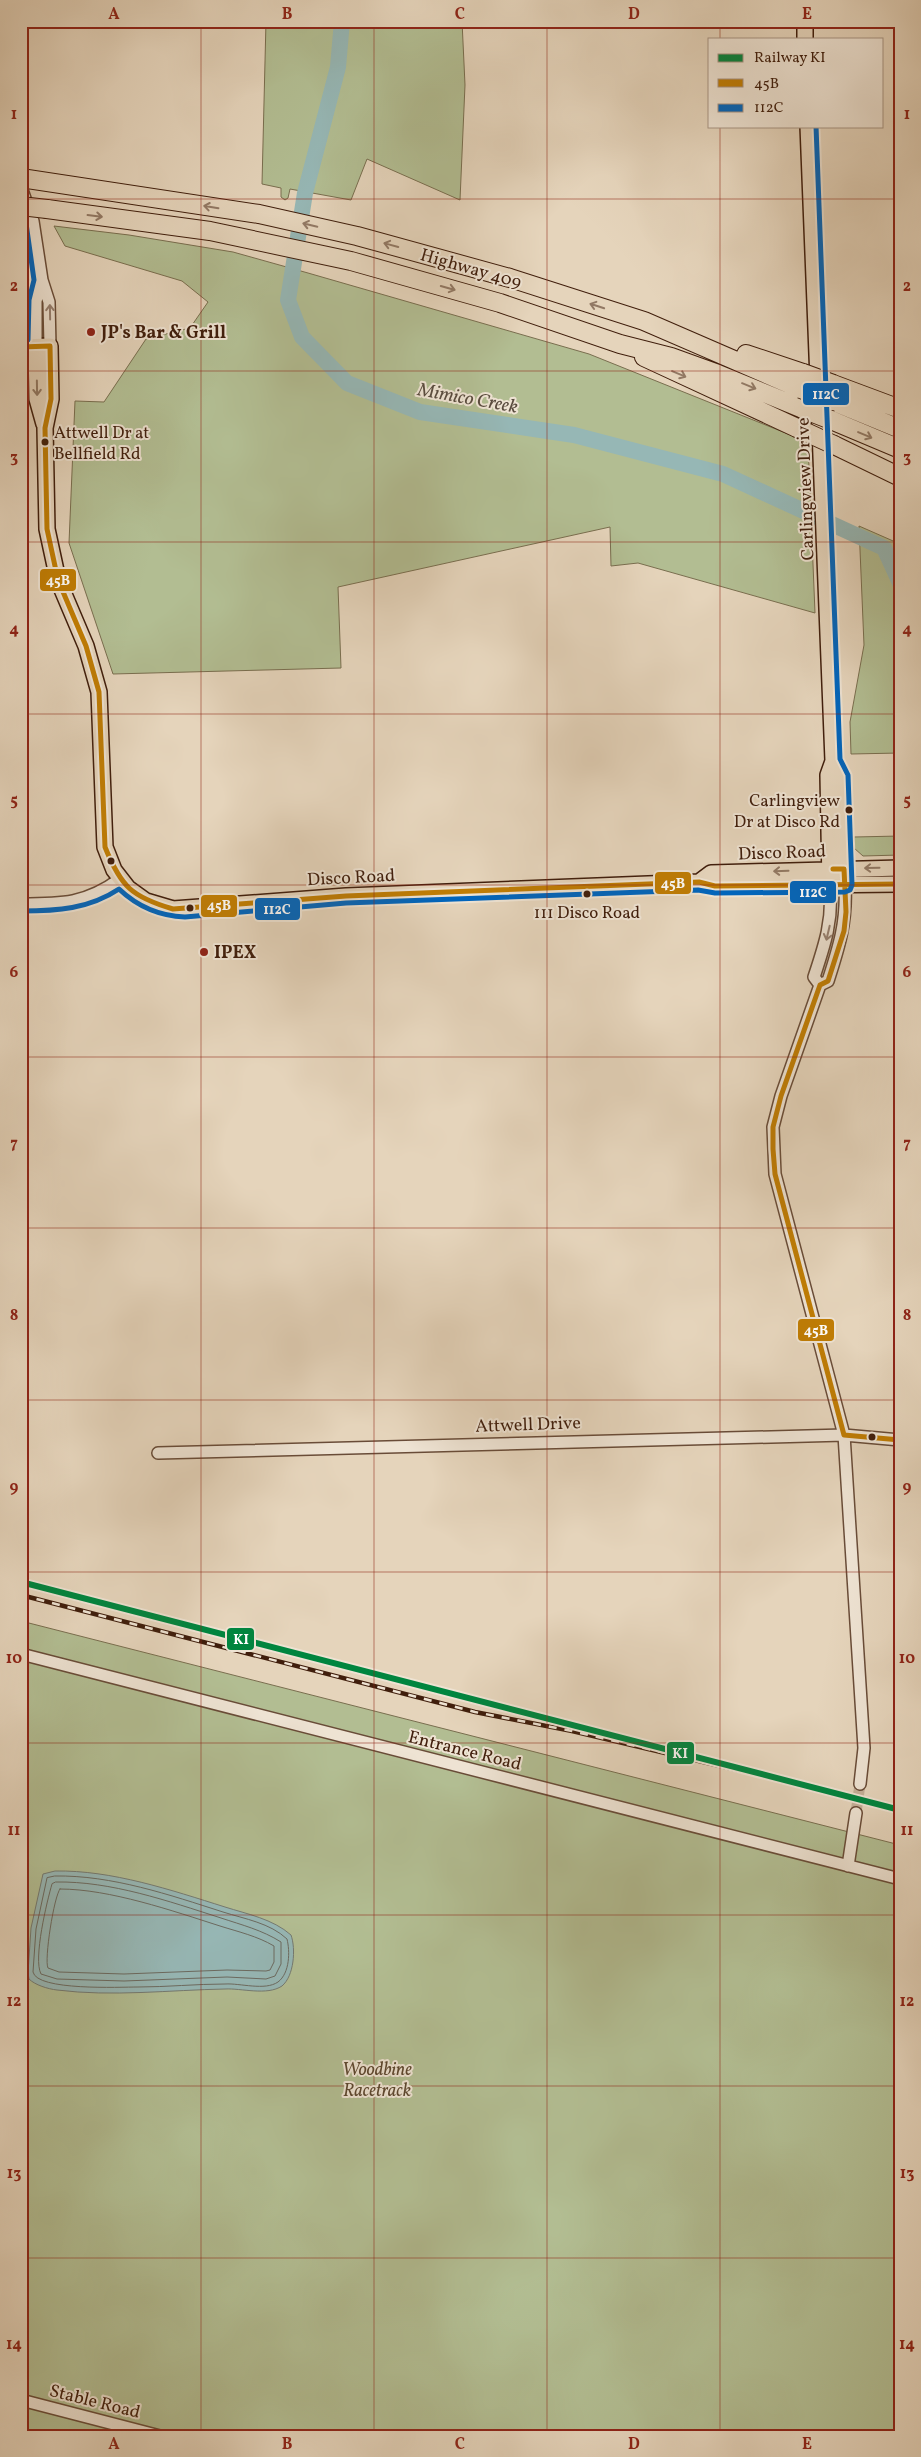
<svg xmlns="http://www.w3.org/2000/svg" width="921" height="2457" font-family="Vollkorn,serif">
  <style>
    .green { fill: #b2bd92; stroke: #796e4f }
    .water { fill: #96b7b5; stroke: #747a71 }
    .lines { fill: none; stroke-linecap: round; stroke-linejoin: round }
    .shore { stroke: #6b6a60; stroke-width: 1 }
    .river { stroke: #96b7b5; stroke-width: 16 }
    .minor-tunnel { stroke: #c4b098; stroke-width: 11; stroke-dasharray: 11 5.5; stroke-linecap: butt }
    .minor-casing { stroke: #694c38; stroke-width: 14 }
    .major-casing { stroke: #401e0c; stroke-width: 18 }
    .highway-casing { stroke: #401e0c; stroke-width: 20 }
    .minor { stroke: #eee3d3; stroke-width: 11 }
    .major { stroke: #e5d4bb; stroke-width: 15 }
    .highway { stroke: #e5d4bb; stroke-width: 18 }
    .rail-casing { stroke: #401e0c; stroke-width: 4.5 }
    .rail { stroke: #eee3d3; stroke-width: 2.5; stroke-dasharray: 8; stroke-linecap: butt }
    .highway-bridge-casing { stroke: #401e0c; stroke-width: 20; stroke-linecap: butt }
    .highway-bridge { stroke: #e5d4bb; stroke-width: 18 }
    .bus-1-casing { stroke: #eee3d3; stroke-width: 9 }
    .bus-2-casing { stroke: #eee3d3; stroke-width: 9 }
    .bus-1 { stroke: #c07d04; stroke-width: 5 }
    .bus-2 { stroke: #0065bd; stroke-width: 5 }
    .rail-1-casing { stroke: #eee3d3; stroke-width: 10 }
    .rail-1 { stroke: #00853f; stroke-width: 6 }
    .oneway { stroke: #927964 }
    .oneway2 { stroke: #978070 }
    .grid { fill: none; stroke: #8f2418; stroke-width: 1; stroke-opacity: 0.55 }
    .poi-dot { fill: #8f2418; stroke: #eee3d3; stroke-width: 2 }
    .bus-dot { fill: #401e0c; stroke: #eee3d3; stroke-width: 2 }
    .labels { text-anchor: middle; stroke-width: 4; stroke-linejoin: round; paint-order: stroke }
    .bus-label { font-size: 17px; fill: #401e0c; stroke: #eee3d3; text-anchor: start }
    .street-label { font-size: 18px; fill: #401e0c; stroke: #eee3d3 }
    .poi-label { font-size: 18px; font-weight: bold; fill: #401e0c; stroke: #eee3d3; text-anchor: start }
    .park-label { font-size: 18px; font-style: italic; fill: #5c462e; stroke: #eee3d3 }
    .water-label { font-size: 19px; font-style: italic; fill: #5a4c3f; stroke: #eee3d3 }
    .line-badge { stroke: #eee3d3; stroke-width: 2 }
    .badge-label { font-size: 14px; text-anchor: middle; font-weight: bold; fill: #fff }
    .neatline { fill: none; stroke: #8f2418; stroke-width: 2 }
    .grid-label { font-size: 16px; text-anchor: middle; font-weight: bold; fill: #8f2418 }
  </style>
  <rect width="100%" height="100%" fill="#e5d4bb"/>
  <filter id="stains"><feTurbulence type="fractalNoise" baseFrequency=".004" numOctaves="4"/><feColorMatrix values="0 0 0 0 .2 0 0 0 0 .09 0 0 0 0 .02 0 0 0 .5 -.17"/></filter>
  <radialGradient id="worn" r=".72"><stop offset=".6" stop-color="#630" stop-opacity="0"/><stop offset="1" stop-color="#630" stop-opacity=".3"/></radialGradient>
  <path class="green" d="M266 21H462L465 85 460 200 367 159 351 200 290 189 288 198 285 200 281 197V188L262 184Z
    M54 226 129 235 233 252 308 273 589 354 808 442 815 613 638 563 611 566 610 527 338 587 341 668 113 674 69 543 75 401 104 402 146 339 190 328 208 302 182 281 65 246Z
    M859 526 900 544V753L851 754 850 722 864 645Z
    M900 836V855L863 856 854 848V837Z
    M21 1621 900 1845V2436H21Z"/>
  <path class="water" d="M55 1871C112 1870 171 1890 225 1907 247 1914 273 1919 291 1935 296 1949 294 1976 282 1986 267 1996 241 1988 225 1989 170 1990 112 1997 57 1990 48 1989 35 1985 29 1979L28 1973 31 1928 43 1874Z"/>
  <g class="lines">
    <path class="shore" d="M55 1876C112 1875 170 1895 223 1912 245 1919 270 1923 287 1939 290 1951 290 1973 278 1982 265 1991 240 1983 225 1984 196 1984 167 1987 138 1987 120 1987 37 1991 33 1972L36 1929 47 1878Z
      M56 1882C111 1881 168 1901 221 1918 242 1925 262 1930 281 1942V1964L275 1976 266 1979 227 1977 124 1981 57 1979 41 1974C33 1959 47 1901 52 1884Z
      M60 1889C110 1889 173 1911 220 1926 239 1932 257 1936 274 1946V1962L270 1970 266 1971 227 1970 124 1974 59 1972 48 1968C44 1960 54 1896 60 1889Z"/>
    <path class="river" d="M342 21 338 67 305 193 288 300 302 337 347 383 420 412 574 435 723 474 884 548 900 583"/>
    <path class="minor-tunnel" d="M856 1813 860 1784"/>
    <defs>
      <path id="minor" d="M21 187 33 221 42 280 49 302 50 346
        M36 347V301L42 280
        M845 885C847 922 839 947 828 981L820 985 781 1096 773 1127 775 1174 844 1435 864 1748 860 1784
        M21 904C62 904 86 904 120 879
        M820 985 814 977C825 944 833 920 830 885
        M158 1453 844 1435 900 1440
        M21 1654 900 1879
        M848 1866 856 1813
        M21 2400 160 2436"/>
      <path id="major" d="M805 21V39
        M808 126 833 761 828 775 830 885
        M21 347 50 346 51 399 45 428 47 529 58 580 86 646 99 692 105 847 114 870 128 888 146 901 173 909 346 896 699 882 715 886 900 884
        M36 347 37 399 44 424
        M833 761 841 775 844 877
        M699 882 711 873 900 868"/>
      <path id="highway" d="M21 178 259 214 357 236 510 278 644 321 801 389
        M47 209 210 231 351 261 500 303 620 344 671 357 718 374 803 409
        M746 354 803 373
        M644 357 797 428
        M833 384 900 409
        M832 401 900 429
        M831 420 900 449
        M834 445 900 477"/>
    </defs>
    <use href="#minor" class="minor-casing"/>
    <use href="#major" class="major-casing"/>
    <use href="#highway" class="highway-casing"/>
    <use href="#minor" class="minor"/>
    <use href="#major" class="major"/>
    <use href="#highway" class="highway"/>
    <defs>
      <path id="rail" d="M21 1595 475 1712 572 1731 830 1792"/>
    </defs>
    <use href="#rail" class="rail-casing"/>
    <use href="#rail" class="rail"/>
    <defs>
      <path id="highway-bridge" d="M21 206 47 209
        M803 373 833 384
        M801 389 832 401
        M803 409 831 420
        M797 428 834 445"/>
    </defs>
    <use href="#highway-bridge" class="highway-bridge-casing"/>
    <use href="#highway-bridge" class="highway-bridge"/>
    <defs>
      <path id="bus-1" d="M21 347 50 346 51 399 45 428 47 529 58 580 86 646 99 692 105 847C121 887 132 897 173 909L346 896 699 882 715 886 900 884
        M833 869H844L846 912 844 931 828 981 820 985 781 1096 773 1127V1149L775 1174 844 1435 900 1440"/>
      <path id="bus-2" d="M21 210 26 223 34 280 29 300 28 340H21
        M21 911C57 911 89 909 119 889 138 907 159 916 185 917L346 903 698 890 715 893 845 892 850 890 852 885 848 775 840 759 816 126"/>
    </defs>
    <use href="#bus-1" class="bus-1-casing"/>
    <use href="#bus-2" class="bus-2-casing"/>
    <use href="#bus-1" class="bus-1"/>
    <use href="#bus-2" class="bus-2"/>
    <defs>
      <path id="rail-1" d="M21 1582 900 1810"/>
    </defs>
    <use href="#rail-1" class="rail-1-casing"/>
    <use href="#rail-1" class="rail-1"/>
  </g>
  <defs><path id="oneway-shaft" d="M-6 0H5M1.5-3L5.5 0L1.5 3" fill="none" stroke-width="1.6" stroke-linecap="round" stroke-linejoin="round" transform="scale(1.25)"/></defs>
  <g class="oneway">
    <use href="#oneway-shaft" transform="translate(211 207) rotate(-171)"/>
    <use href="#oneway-shaft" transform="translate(95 216) rotate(7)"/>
    <use href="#oneway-shaft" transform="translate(310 225) rotate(-167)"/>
    <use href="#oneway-shaft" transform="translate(391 245) rotate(-165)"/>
    <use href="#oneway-shaft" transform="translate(448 288) rotate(16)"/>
    <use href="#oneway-shaft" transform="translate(597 306) rotate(-162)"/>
    <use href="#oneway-shaft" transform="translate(679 374) rotate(23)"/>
    <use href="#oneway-shaft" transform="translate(749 386) rotate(22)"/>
    <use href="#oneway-shaft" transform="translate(37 388) rotate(89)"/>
    <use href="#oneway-shaft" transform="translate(865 435) rotate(23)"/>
    <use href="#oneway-shaft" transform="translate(872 868) rotate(179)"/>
    <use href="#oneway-shaft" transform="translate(781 871) rotate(178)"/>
  </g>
  <g class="oneway2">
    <use href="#oneway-shaft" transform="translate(50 312) rotate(-91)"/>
    <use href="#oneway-shaft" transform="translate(828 933) rotate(103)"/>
  </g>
  <path class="grid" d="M201 21V2436M374 21V2436M547 21V2436M720 21V39M720 126V2436M21 199H900M21 371H900M21 542H900M21 714H900M21 885H900M21 1057H900M21 1228H900M21 1400H900M21 1572H900M21 1743H900M21 1915H900M21 2086H900M21 2258H900"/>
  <g class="poi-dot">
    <circle cx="91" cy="332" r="5"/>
    <circle cx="204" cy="952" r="5"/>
  </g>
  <g class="bus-dot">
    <circle cx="45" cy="442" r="4.5"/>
    <circle cx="849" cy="810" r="4.5"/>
    <circle cx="111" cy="861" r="4.5"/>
    <circle cx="587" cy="894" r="4.5"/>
    <circle cx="190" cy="908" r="4.5"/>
    <circle cx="872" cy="1437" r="4.5"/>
  </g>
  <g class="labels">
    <g class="bus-label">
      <text x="54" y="438">Attwell Dr at<tspan x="54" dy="21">Bellfield Rd</tspan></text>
      <text x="840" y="806" text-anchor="end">Carlingview<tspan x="840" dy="21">Dr at Disco Rd</tspan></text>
      <text x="587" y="918" text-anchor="middle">111 Disco Road</text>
    </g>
    <g class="street-label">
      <text transform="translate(471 268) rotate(16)" y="6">Highway 409</text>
      <text transform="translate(805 489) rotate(-92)" y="6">Carlingview Drive</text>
      <text transform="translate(782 852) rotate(-2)" y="6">Disco Road</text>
      <text transform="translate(351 877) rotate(-3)" y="6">Disco Road</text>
      <text transform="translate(528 1424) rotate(-2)" y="6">Attwell Drive</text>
      <text transform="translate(465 1750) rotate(14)" y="6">Entrance Road</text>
      <text transform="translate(95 2401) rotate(14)" y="6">Stable Road</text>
    </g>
    <g class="poi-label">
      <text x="101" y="338">JP's Bar &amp; Grill</text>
      <text x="214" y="958">IPEX</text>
    </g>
    <g class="park-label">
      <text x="377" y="2075">Woodbine<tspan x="377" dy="21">Racetrack</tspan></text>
    </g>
    <g class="water-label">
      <text transform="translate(468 397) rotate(10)" y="7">Mimico Creek</text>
    </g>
  </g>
  <g class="line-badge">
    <rect x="802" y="382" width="48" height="24" rx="5" fill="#0065bd"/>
    <rect x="39" y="568" width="38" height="24" rx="5" fill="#c07d04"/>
    <rect x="654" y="871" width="38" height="24" rx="5" fill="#c07d04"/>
    <rect x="789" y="880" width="48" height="24" rx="5" fill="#0065bd"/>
    <rect x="200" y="894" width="38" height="24" rx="5" fill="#c07d04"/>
    <rect x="254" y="897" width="47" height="24" rx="5" fill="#0065bd"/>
    <rect x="797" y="1318" width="38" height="24" rx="5" fill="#c07d04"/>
    <rect x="226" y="1627" width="29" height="24" rx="5" fill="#00853f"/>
    <rect x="666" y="1741" width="29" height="24" rx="5" fill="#00853f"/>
  </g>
  <g class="badge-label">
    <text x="826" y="399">112C</text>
    <text x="58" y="585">45B</text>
    <text x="673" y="888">45B</text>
    <text x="813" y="897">112C</text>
    <text x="219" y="910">45B</text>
    <text x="277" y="914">112C</text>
    <text x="816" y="1335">45B</text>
    <text x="241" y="1644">KI</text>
    <text x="680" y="1758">KI</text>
  </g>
  <rect width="921" height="2457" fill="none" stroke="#e5d4bb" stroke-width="55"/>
  <rect x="708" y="38" width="175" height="90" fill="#eee3d3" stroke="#a89483"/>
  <rect x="718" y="54" width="25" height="8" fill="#00853f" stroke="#a89483"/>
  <text x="754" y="62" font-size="15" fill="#401e0c">Railway KI</text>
  <rect x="718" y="79" width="25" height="8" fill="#c07d04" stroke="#a89483"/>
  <text x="754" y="88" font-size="15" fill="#401e0c">45B</text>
  <rect x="718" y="104" width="25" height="8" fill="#0065bd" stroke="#a89483"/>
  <text x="754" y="112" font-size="15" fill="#401e0c">112C</text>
  <rect x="28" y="28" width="866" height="2402" class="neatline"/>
  <g class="grid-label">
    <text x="114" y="19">A</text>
    <text x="287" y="19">B</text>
    <text x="460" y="19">C</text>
    <text x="634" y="19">D</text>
    <text x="807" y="19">E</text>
    <text x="14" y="119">1</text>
    <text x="907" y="119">1</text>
    <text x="14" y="291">2</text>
    <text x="907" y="291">2</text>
    <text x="14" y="462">3</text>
    <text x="907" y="462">3</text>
    <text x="14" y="634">4</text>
    <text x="907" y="634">4</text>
    <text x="14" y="805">5</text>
    <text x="907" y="805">5</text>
    <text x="14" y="977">6</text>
    <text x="907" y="977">6</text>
    <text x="14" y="1148">7</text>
    <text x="907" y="1148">7</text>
    <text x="14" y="1320">8</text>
    <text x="907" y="1320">8</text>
    <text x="14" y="1492">9</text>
    <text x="907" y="1492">9</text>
    <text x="14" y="1663">10</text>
    <text x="907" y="1663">10</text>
    <text x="14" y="1835">11</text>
    <text x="907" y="1835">11</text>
    <text x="14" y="2006">12</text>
    <text x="907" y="2006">12</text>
    <text x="14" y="2178">13</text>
    <text x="907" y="2178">13</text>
    <text x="14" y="2349">14</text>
    <text x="907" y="2349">14</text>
    <text x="114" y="2449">A</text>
    <text x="287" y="2449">B</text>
    <text x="460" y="2449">C</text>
    <text x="634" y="2449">D</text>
    <text x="807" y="2449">E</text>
  </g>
  <rect width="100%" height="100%" filter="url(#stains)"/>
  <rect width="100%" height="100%" fill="url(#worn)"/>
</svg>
